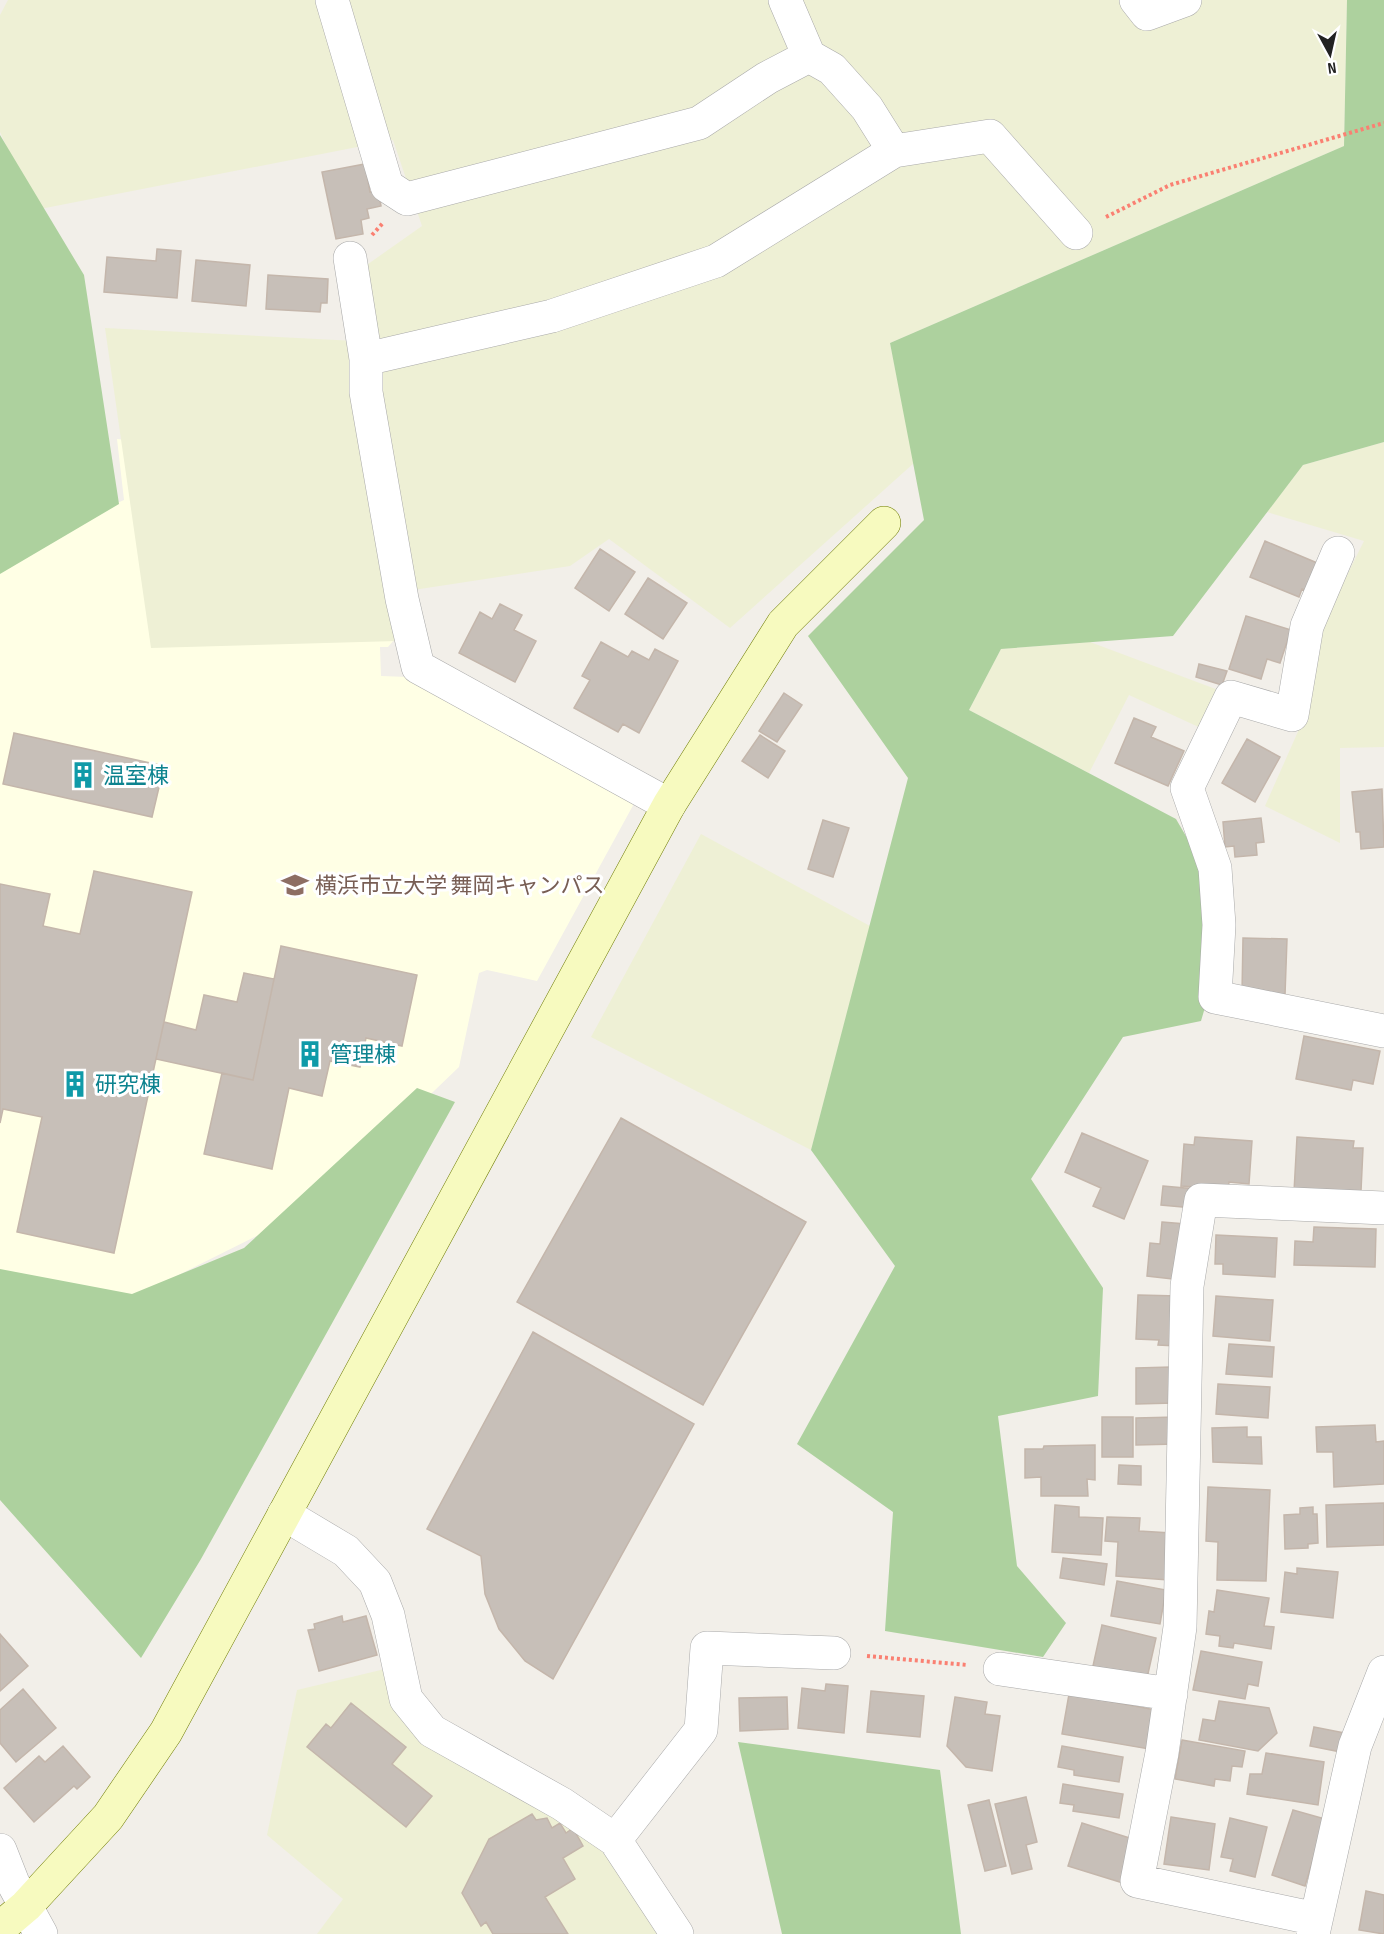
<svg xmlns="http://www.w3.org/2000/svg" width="1384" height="1934" font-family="'Sofia Sans Condensed','Noto Sans JP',sans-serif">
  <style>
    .education { fill: #ffffe5 }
    .farmland { fill: #eef0d5 }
    .forest { fill: #add19e }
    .building { fill: #c7bfb8; stroke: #c4b6ab; stroke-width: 1.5 }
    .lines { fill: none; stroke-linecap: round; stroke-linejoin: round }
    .street-casing { stroke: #a9a9a9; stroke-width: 34 }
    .secondary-casing { stroke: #707d05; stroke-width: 34 }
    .path { stroke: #fa8072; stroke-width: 4; stroke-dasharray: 3 3; stroke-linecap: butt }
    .street { stroke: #fff; stroke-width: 33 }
    .secondary { stroke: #f7fabf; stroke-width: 33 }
    .labels { text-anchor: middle; stroke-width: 6; stroke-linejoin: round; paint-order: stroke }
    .culture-label { font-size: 22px; fill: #0d838f; stroke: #fff; text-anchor: start }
    .education-label { font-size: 22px; fill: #785e54; stroke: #fff; text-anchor: start }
  </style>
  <rect width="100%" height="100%" fill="#f2efe9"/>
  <path class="education" d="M117 439 367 464 400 633 388 647H380L381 676 408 677 636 800 537 981 487 970 479 973 459 1067 311 1209 118 1305 0 1280V571L6 553 124 500Z"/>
  <path class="farmland" d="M8 0H1347L1344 146 890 343 914 463 730 628 609 539 570 566 387 594 397 641 151 648 105 328 375 342 361 269 422 226 393 140 35 210 0 132V15Z
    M1384 442V747L1340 748V843L1265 806 1300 727 1322 625 1364 541 1267 512 1303 465Z
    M1090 642 1221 691 1203 729 1129 695 1089 773 969 710 1001 649Z
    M701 834 870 926 811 1150 591 1037Z
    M385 1669 393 1698 592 1841 615 1865 659 1934H317L343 1899 267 1835 297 1690Z"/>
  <path class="forest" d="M1347 0H1384V442L1303 465 1173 636 1001 649 969 710 1176 819 1232 915 1201 1021 1123 1037 1031 1179 1103 1288 1098 1396 998 1416 1017 1566 1066 1623 1043 1657 885 1631 893 1512 797 1444 895 1266 811 1150 908 778 808 636 924 520 890 343 1344 146Z
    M0 135 84 275 119 504 0 574Z
    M417 1088 455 1102 201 1559 141 1658 0 1500V1269L132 1294 244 1248Z
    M738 1742 940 1770 961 1934H782Z"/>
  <path class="building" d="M365 164 370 192 378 190 381 206 367 209 369 218 361 220 363 234 336 239 322 172Z
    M157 249 181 251 177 298 104 292 107 257 156 261Z
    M196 260 250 265 246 306 192 301Z
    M268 275 328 279 327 303H321L320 312 266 309Z
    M1265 541 1322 565 1310 592 1302 589 1299 597 1250 577Z
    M600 549 635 572 609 611 575 588Z
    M648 578 687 603 663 639 625 614Z
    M500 604 522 615 514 630 536 641 515 682 459 653 480 612 492 619Z
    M1246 616 1291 630 1280 663 1267 659 1261 679 1229 669Z
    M601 642 628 657 632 651 649 660 655 649 678 661 639 733 623 724 618 732 574 708 590 680 582 676Z
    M1199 664 1227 671 1222 685 1196 677Z
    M784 693 802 705 777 742 759 731Z
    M1134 718 1156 727 1151 737 1184 751 1168 786 1115 763Z
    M14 733 164 766 152 817 3 784Z
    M760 735 785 751 768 778 742 761Z
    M1247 739 1280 757 1255 802 1222 783Z
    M1382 789 1384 847 1361 849 1360 832H1356L1352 792Z
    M1261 818 1264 842 1256 843 1257 855 1235 857 1234 846 1225 847 1223 822Z
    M823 820 849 828 833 877 808 869Z
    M94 871 192 892 114 1253 17 1232 42 1117 3 1109 0 1123V884L50 894 43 926 80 934Z
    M1243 938 1287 939 1285 995 1242 993Z
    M281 946 417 975 402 1046 366 1038 360 1067 330 1061 322 1096 289 1088 272 1169 204 1154 222 1073 253 1080Z
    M244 973 274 979 253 1080 156 1059 164 1022 196 1030 204 995 237 1002Z
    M1304 1036 1380 1051 1373 1084 1353 1080 1351 1090 1296 1079Z
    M621 1118 806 1222 703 1405 517 1302Z
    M1082 1133 1148 1161 1124 1219 1093 1206 1101 1188 1065 1172Z
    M1195 1137 1252 1141 1249 1184 1229 1182 1228 1189 1181 1186 1184 1144 1194 1145Z
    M1297 1137 1354 1141 1353 1148H1363L1361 1191 1294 1192Z
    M1163 1186 1196 1189 1193 1208 1161 1205Z
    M1162 1222 1186 1224 1181 1280 1147 1276 1150 1243 1160 1244Z
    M1314 1227 1376 1229 1375 1267 1294 1265 1295 1241 1313 1242Z
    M1216 1235 1277 1238 1275 1277 1223 1274V1264H1215Z
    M1138 1295 1178 1296 1177 1346 1158 1345 1159 1340 1136 1339Z
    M1216 1296 1273 1300 1270 1341 1213 1336Z
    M533 1332 694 1424 553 1679 525 1661 499 1629 485 1594 481 1556 427 1529Z
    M1229 1344 1274 1347 1272 1377 1226 1374Z
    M1171 1367 1174 1403 1136 1404V1368Z
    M1218 1384 1270 1387 1268 1418 1216 1414Z
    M1102 1417H1133V1457H1102Z
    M1176 1417V1444L1136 1445V1418Z
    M1375 1425 1376 1442 1384 1441V1484L1334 1487 1333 1452H1317L1316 1427Z
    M1247 1427V1437H1261L1262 1464 1213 1462 1212 1428Z
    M1095 1445V1480L1087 1479 1088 1496H1041V1477L1025 1478V1449H1043L1044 1446Z
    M1119 1465 1141 1466V1485L1118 1484Z
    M1208 1487 1270 1490 1266 1581 1217 1580 1218 1542 1206 1541Z
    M1384 1503V1545L1327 1547 1326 1505Z
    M1055 1505 1079 1507V1517L1103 1518 1101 1555 1052 1552Z
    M1313 1507V1514H1317L1318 1543 1308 1544V1548L1285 1549 1284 1515 1300 1514V1508Z
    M1107 1517 1140 1518 1139 1531 1171 1533 1168 1580 1116 1576 1118 1542 1105 1541Z
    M1063 1558 1107 1564 1104 1585 1060 1578Z
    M1297 1568 1338 1572 1333 1618 1281 1612 1285 1572 1297 1574Z
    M1117 1581 1166 1590 1160 1624 1111 1616Z
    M1217 1590 1269 1598 1264 1626 1274 1627 1271 1649 1234 1643 1233 1648 1219 1646 1220 1636 1206 1634 1209 1611 1214 1612Z
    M342 1616 343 1622 366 1616 377 1655 319 1671 308 1630 315 1629 314 1624Z
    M1102 1625 1156 1638 1147 1678 1093 1666Z
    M0 1634 28 1666 0 1691Z
    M1201 1651 1262 1662 1258 1686 1248 1684 1245 1699 1193 1690Z
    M826 1684 848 1686 844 1733 798 1728 802 1688 825 1691Z
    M23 1689 56 1728 16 1762 0 1743V1710Z
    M871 1691 924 1696 920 1737 867 1732Z
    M1069 1694 1156 1710 1149 1749 1062 1734Z
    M787 1697 788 1729 740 1731 739 1698Z
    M955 1697 987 1702 985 1714 1000 1716 992 1771 966 1767 947 1746Z
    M1219 1701 1269 1708 1277 1733 1258 1751 1199 1740 1203 1719 1215 1721Z
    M351 1703 406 1747 392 1764 432 1796 406 1827 307 1747 326 1724 331 1728Z
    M1314 1727 1345 1733 1341 1752 1310 1746Z
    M1182 1740 1245 1751 1242 1767 1232 1766 1230 1781 1215 1779 1214 1786 1175 1779Z
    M63 1746 90 1777 77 1789 74 1786 34 1822 4 1788 39 1756 45 1762Z
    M1062 1746 1123 1757 1119 1782 1074 1775V1770L1058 1767Z
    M1266 1753 1324 1762 1318 1805 1247 1794 1250 1774H1262Z
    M1063 1784 1123 1794 1119 1818 1073 1811 1074 1805 1060 1803Z
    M1026 1797 1037 1842 1026 1845 1032 1869 1012 1874 995 1804Z
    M989 1800 1006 1866 985 1871 968 1805Z
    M1293 1810 1325 1819 1305 1886 1272 1875Z
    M532 1814 536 1820 547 1818 552 1828 560 1823 566 1833 573 1828 583 1846 563 1858 575 1879 545 1897 568 1934H493L486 1922 481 1926 462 1893 489 1839Z
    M1171 1817 1215 1824 1209 1870 1164 1864Z
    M1230 1818 1267 1827 1255 1877 1230 1871 1233 1859 1221 1857Z
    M1082 1823 1136 1840 1123 1883 1068 1866Z
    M1366 1891 1384 1895V1934L1359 1930Z"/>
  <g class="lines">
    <defs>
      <path id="street" d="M332 0 387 186 407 199 699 123 767 78 809 56
        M1136 0 1147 14 1185 0
        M894 151 990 136 1076 233
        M350 258 366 359
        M1338 553 1307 626 1292 715 1231 697 1187 788 1215 868 1219 925 1215 997 1384 1031
        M669 805 418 667 402 599 366 392V359L552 316 716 261 894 151 867 108 832 69 809 56 785 0
        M284 1514 346 1551 375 1582 388 1615 406 1699 432 1731 562 1804 615 1840 701 1730 707 1648 834 1653
        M1000 1669 1171 1694
        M615 1840 677 1934
        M0 1850 13 1883 41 1934
        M1316 1919 1137 1881 1162 1753 1180 1627 1187 1286 1201 1200 1384 1208
        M1313 1934 1355 1746 1384 1672"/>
      <path id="secondary" d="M0 1928 26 1906 108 1817 166 1732 669 805 783 624 884 523"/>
    </defs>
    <use href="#street" class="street-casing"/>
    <use href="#secondary" class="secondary-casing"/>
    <path class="path" d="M1106 217 1170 185 1384 123
      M372 235 383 223
      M867 1656 967 1665"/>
    <use href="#street" class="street"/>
    <use href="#secondary" class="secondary"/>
  </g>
  <defs>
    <symbol id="building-bare" viewBox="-9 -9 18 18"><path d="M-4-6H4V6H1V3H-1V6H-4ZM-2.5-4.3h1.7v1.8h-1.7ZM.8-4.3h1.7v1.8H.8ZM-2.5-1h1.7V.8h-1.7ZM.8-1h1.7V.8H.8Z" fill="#0f9aa8" stroke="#fff" stroke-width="2.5" paint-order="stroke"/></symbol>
    <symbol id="university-bare" viewBox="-9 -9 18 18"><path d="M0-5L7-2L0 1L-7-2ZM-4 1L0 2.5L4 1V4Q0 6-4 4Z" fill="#8d6e63" stroke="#fff" stroke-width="2.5" paint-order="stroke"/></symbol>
  </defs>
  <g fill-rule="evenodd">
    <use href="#building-bare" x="64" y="756" width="38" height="38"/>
    <use href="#university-bare" x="276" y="866" width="38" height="38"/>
    <use href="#building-bare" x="291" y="1035" width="38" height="38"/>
    <use href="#building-bare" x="56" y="1065" width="38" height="38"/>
  </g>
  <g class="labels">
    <g class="culture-label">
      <text x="103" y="783">温室棟</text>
      <text x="330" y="1062">管理棟</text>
      <text x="95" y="1092">研究棟</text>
    </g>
    <g class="education-label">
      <text x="315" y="893">横浜市立大学 舞岡キャンパス</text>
    </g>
  </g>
  <g transform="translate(1330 54) rotate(172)" stroke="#ffffff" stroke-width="4.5" paint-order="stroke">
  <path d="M0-4.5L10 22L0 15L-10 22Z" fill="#222222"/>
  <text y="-9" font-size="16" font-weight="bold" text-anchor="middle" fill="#222222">N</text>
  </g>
</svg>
